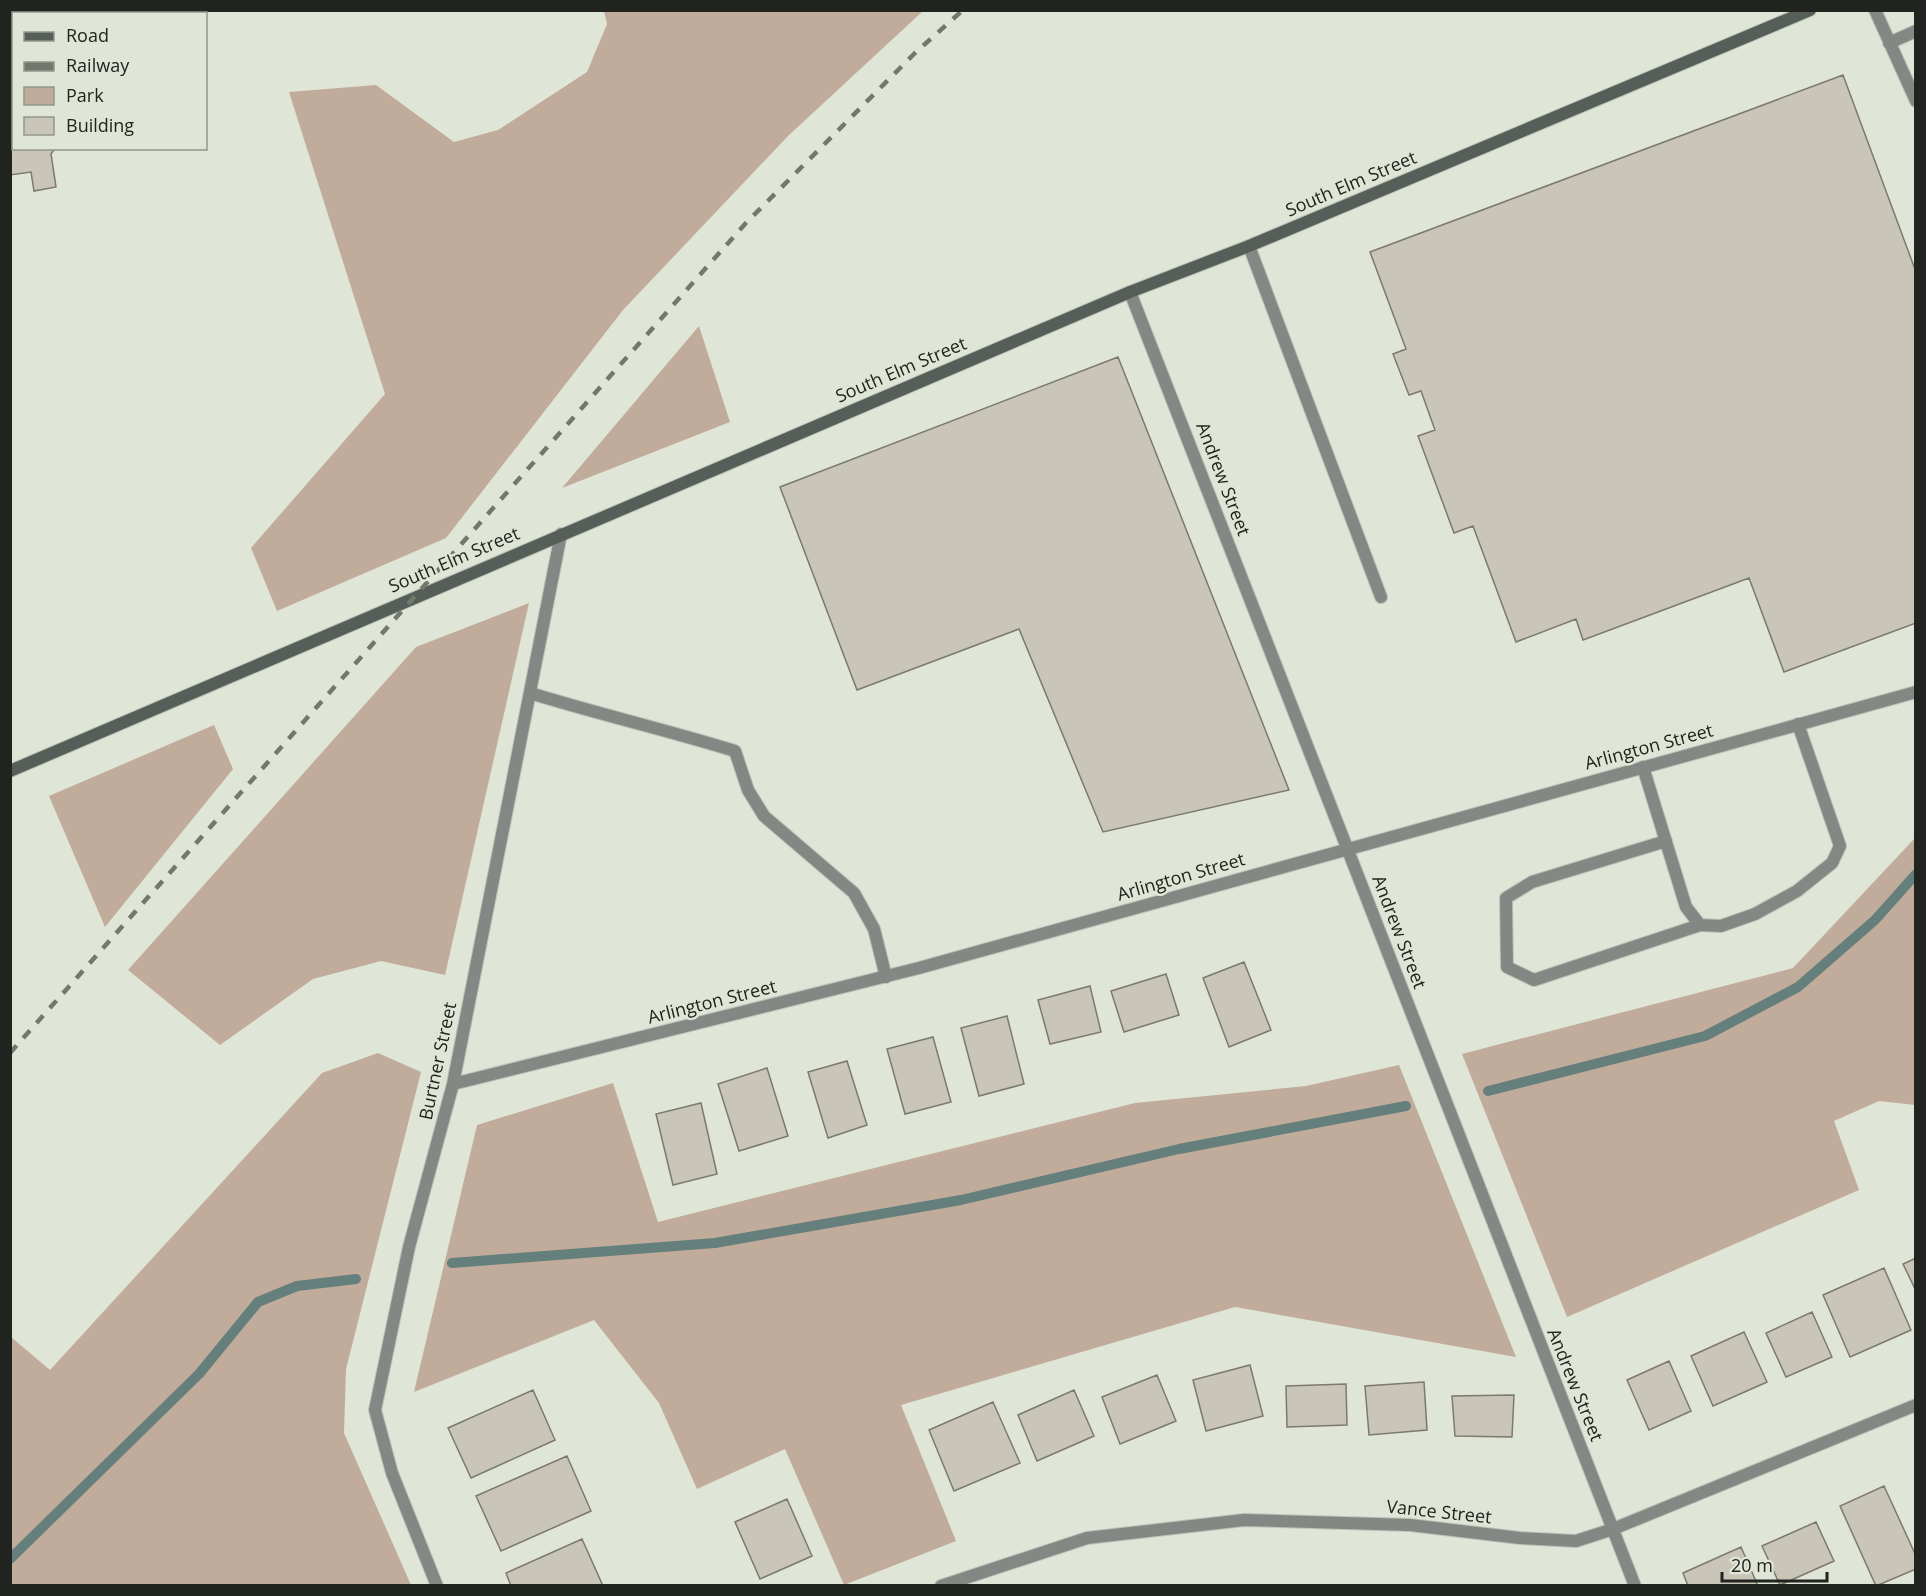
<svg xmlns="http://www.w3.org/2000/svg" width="1926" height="1596" font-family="'Open Sans',sans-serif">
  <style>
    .green { fill: #c1ac9b }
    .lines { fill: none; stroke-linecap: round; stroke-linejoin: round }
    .stream { stroke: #647f7c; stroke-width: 10 }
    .building { fill: #c9c5b8; stroke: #7c796d; stroke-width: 1.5 }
    .lane-casing { stroke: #bdc2b6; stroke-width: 14 }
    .street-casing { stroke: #bdc2b6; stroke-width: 14 }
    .secondary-casing { stroke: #bdc2b6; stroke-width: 14 }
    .lane { stroke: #838885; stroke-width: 12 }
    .street { stroke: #838885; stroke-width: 12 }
    .secondary { stroke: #565e59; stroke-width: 12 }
    .rail { stroke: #74776e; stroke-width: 4.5; stroke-dasharray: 10 10; stroke-linecap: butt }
    .labels { text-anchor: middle; stroke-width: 5; stroke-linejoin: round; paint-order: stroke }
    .street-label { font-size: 18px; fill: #21231e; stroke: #dfe5d7 }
  </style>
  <rect width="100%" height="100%" fill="#dfe5d7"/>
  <path class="green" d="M604 11H923L788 136 623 310 446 538 277 611 251 548 385 394 289 92 376 85 454 142 498 130 587 72 607 24Z
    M699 326 730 422 562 488Z
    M529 603 445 975 381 961 313 979 220 1045 128 970 416 647Z
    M214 725 233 769 105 927 49 796Z
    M1915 838V1105L1879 1101 1834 1121 1859 1190 1567 1317 1462 1054 1793 968Z
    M378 1053 421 1072 346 1369 344 1433 411 1585H11V1337L50 1370 322 1073Z
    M1399 1065 1516 1357 1235 1307 901 1405 956 1541 844 1585 785 1449 697 1489 659 1403 594 1320 414 1392 477 1125 613 1083 658 1222 1135 1103 1306 1086Z"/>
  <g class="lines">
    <path class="stream" d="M1488 1091 1705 1036 1798 987 1875 920 1916 874
      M452 1263 715 1243 961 1200 1179 1149 1406 1106
      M10 1559 199 1374 258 1302 297 1286 356 1279"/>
  </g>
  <path class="building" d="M10 10H38L42 14H14V148H55L51 154 56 187 34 191 31 172 10 175Z
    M80 10H124L125 14H80Z
    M1843 75 1916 272V623L1784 672 1749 578 1583 640 1576 619 1516 642 1473 526 1454 533 1418 436 1435 430 1421 391 1409 395 1393 354 1406 349 1370 252Z
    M1118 357 1289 790 1103 832 1019 629 857 690 780 487Z
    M1244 962 1271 1030 1229 1047 1203 978Z
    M1166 974 1179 1015 1124 1032 1111 991Z
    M1090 986 1101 1032 1050 1044 1038 1000Z
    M1007 1016 1024 1084 979 1096 961 1028Z
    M933 1037 951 1102 905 1114 887 1049Z
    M847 1061 867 1125 828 1138 808 1072Z
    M767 1068 788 1136 739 1151 718 1084Z
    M701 1103 717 1174 673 1185 656 1114Z
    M1916 1258V1291L1903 1264Z
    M1884 1268 1911 1330 1850 1357 1823 1295Z
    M1812 1312 1832 1357 1786 1377 1766 1333Z
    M1744 1332 1767 1382 1713 1406 1691 1356Z
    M1669 1361 1691 1411 1649 1430 1627 1380Z
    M1250 1365 1263 1416 1206 1431 1193 1380Z
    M1157 1375 1176 1421 1120 1444 1102 1397Z
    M1424 1382 1427 1430 1369 1435 1365 1386Z
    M1346 1384 1347 1425 1287 1427 1286 1386Z
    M533 1390 555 1440 471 1478 448 1428Z
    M1074 1390 1094 1436 1037 1461 1018 1415Z
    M1514 1395 1512 1437 1455 1436 1452 1396Z
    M993 1402 1020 1463 954 1491 929 1430Z
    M567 1456 591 1511 501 1551 476 1496Z
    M1884 1486 1916 1556V1569L1876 1586 1840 1506Z
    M787 1499 812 1556 760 1579 735 1522Z
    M1816 1522 1834 1561 1780 1585 1762 1546Z
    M582 1539 603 1586H511L506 1573Z
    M1741 1547 1758 1586H1688L1683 1573Z"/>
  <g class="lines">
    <defs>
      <path id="lane" d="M1875 10 1916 101
        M1889 43 1916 31
        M1249 246 1381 597
        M530 693C598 714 667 730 735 751L748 790 764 816 854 893 874 929 886 977
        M1643 767 1686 907 1700 925 1721 926 1755 914 1797 891 1832 863 1840 846 1798 724
        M1666 841 1532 882 1506 898 1507 967 1534 980 1700 925"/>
      <path id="street" d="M1130 292C1299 723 1465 1155 1635 1586
        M453 1084 919 968 1916 692
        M437 1586 392 1473 375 1410 409 1247 453 1084 561 534
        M941 1586 1087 1538 1244 1520 1410 1525 1520 1538 1576 1541 1613 1529 1916 1405"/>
      <path id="secondary" d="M10 771 1130 292 1249 246 1810 10"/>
    </defs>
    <use href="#lane" class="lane-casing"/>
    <use href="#street" class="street-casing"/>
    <use href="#secondary" class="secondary-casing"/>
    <use href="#lane" class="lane"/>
    <use href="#street" class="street"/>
    <use href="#secondary" class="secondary"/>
    <path class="rail" d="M10 1053 745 224 915 53 963 10"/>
  </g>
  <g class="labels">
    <g class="street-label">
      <text transform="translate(1351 184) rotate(-23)" y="6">South Elm Street</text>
      <text transform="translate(901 370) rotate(-23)" y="6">South Elm Street</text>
      <text transform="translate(1223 479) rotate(69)" y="6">Andrew Street</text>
      <text transform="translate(454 560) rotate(-23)" y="6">South Elm Street</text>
      <text transform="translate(1649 747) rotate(-15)" y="6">Arlington Street</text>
      <text transform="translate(1181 877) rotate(-16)" y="6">Arlington Street</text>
      <text transform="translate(1399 932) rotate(69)" y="6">Andrew Street</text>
      <text transform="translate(712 1002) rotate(-14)" y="6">Arlington Street</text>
      <text transform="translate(438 1061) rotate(-78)" y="6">Burtner Street</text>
      <text transform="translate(1575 1385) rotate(68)" y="6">Andrew Street</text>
      <text transform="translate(1439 1512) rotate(6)" y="6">Vance Street</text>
    </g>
  </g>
  <rect width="1926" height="1596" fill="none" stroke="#21231e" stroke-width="24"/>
  <rect x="12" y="12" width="195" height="138" fill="#dfe5d7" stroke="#93978d" stroke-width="1.5"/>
  <rect x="24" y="32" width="30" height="9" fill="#565e59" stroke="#93978d" stroke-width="1.5"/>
  <text x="66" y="42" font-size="18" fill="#21231e">Road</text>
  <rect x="24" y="62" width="30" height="9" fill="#74776e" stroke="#93978d" stroke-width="1.5"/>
  <text x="66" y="72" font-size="18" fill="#21231e">Railway</text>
  <rect x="24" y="87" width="30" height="18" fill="#c1ac9b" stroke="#93978d" stroke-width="1.5"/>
  <text x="66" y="102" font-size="18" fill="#21231e">Park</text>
  <rect x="24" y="117" width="30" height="18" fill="#c9c5b8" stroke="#93978d" stroke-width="1.5"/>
  <text x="66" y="132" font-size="18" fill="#21231e">Building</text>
  <path d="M1722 1572v9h105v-9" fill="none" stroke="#21231e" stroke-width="3"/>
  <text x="1731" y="1572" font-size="18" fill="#21231e" stroke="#dfe5d7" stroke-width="4.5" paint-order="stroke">20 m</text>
</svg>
